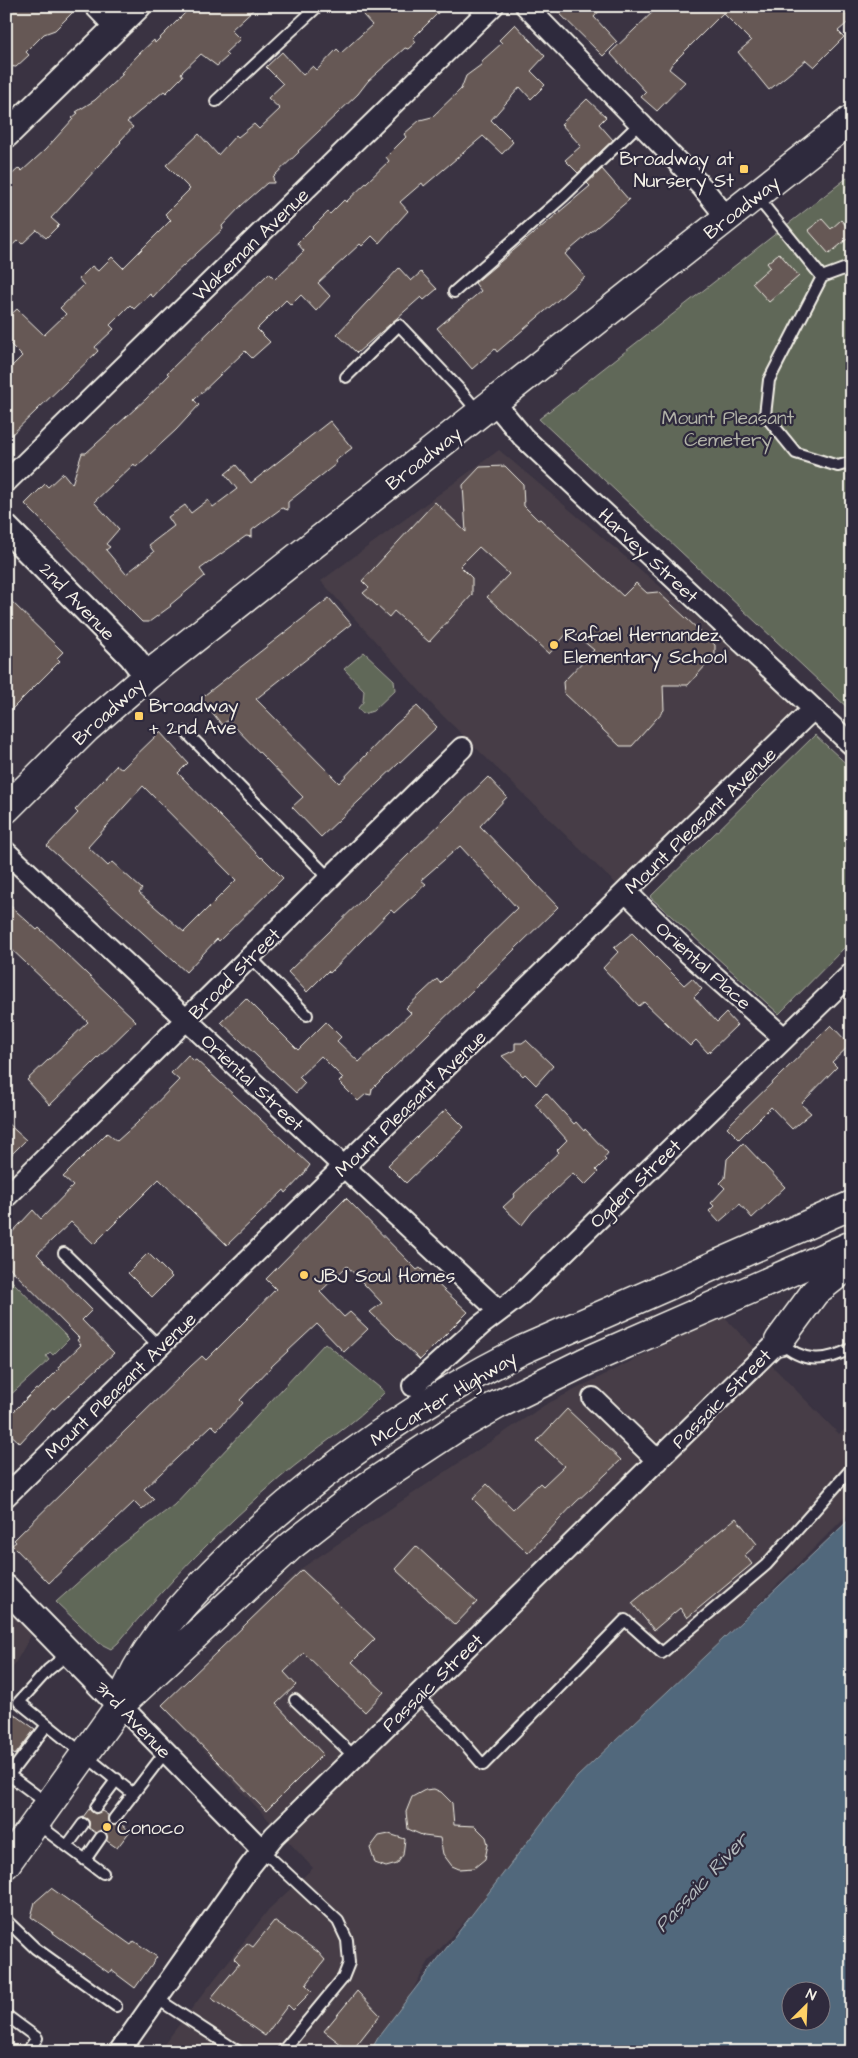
<svg xmlns="http://www.w3.org/2000/svg" width="858" height="2058" font-family="'Architects Daughter',sans-serif">
  <style>
    .built { fill: #473e47 }
    .green { fill: #616759; stroke: #aaaca0 }
    .water { fill: #51687c; stroke: #929fa7; fill-rule: evenodd }
    .building { fill: #665854; stroke: #f4f1e8; fill-rule: evenodd }
    .lines { fill: none; stroke-linecap: round; stroke-linejoin: round }
    .service-casing { stroke: #f4f1e8; stroke-width: 14 }
    .minor-casing { stroke: #f4f1e8; stroke-width: 24 }
    .tertiary-casing { stroke: #f4f1e8; stroke-width: 29 }
    .secondary-casing { stroke: #f4f1e8; stroke-width: 31 }
    .primary-casing { stroke: #f4f1e8; stroke-width: 31 }
    .motorway-casing { stroke: #f4f1e8; stroke-width: 31 }
    .service { stroke: #2f2a3d; stroke-width: 10 }
    .minor { stroke: #2f2a3d; stroke-width: 20 }
    .tertiary { stroke: #2f2a3d; stroke-width: 25 }
    .secondary { stroke: #2f2a3d; stroke-width: 28 }
    .primary { stroke: #2f2a3d; stroke-width: 28 }
    .motorway { stroke: #2f2a3d; stroke-width: 28 }
    .poi-dot { fill: #ffd166; stroke: #2f2a3d; stroke-width: 2 }
    .labels { text-anchor: middle; stroke-width: 4.5; stroke-linejoin: round; paint-order: stroke }
    .poi-label { font-size: 19px; fill: #f4f1e8; stroke: #2f2a3d; text-anchor: start }
    .street-label { font-size: 19px; fill: #f4f1e8; stroke: #2f2a3d }
    .park-label { font-size: 19px; fill: #b2b3a8; stroke: #2f2a3d }
    .water-label { font-size: 20px; font-style: italic; fill: #b3babd; stroke: #2f2a3d }
  </style>
  <rect width="100%" height="100%" fill="#3a3342"/>
  <filter id="ink" filterUnits="userSpaceOnUse"><feTurbulence type="fractalNoise" baseFrequency=".02" numOctaves="2"/><feDisplacementMap in="SourceGraphic" scale="10" xChannelSelector="R" yChannelSelector="G"/><feConvolveMatrix kernelMatrix="1 2 1 2 8 2 1 2 1" color-interpolation-filters="sRGB"/></filter>
  <g filter="url(#ink)">
    <path class="built" d="M499 450 805 709 618 886 436 709 321 581Z
      M722 1315 839 1434 852 1424V1510L672 1690 429 1961 377 2052H158L269 1909 313 1868 162 1705 302 1568 545 1405Z
      M6 1596 37 1625 6 1679Z"/>
    <path class="green" d="M852 174V712L539 419Z
      M364 652 394 680 395 690 373 711 363 714 358 708 363 702 364 690 344 669Z
      M815 735 852 769V940L779 1014 650 897Z
      M10 1279 69 1339 53 1355 50 1352 46 1356 49 1360 6 1399V1283Z
      M325 1343 385 1392C354 1425 315 1448 281 1477 221 1528 167 1583 118 1643L111 1649 99 1643 56 1602 112 1552 174 1505Z"/>
    <path class="water" d="M852 1517V2040L842 2052H370L379 2036 577 1777ZM790 1990H820V2020H790Z"/>
    <path class="building" d="M6 6H79L55 30 44 34 26 52 29 55 16 67 6 66Z
      M192 6H257L231 30 240 39 225 53 228 56 217 66 201 54 181 73 183 76 166 93 164 91 127 122 133 127 120 141 121 142 51 218 59 225 46 238 37 230 22 244 18 240 6 251V180L19 168 22 171 45 150 73 119 72 118 78 113 76 112 95 100 123 74 121 73 139 54 154 40 155 43Z
      M355 6H445L413 38 416 42 408 49 405 48 368 81 358 94 298 151 299 152 273 177 274 183H267L242 205 222 226 223 229 171 277 153 297 150 294 134 309 130 305 110 325 114 329 95 347 98 351 6 440V372L22 356 6 340V319L17 309 44 335 66 314 60 308 84 285 79 279 92 266 98 271 112 257 123 268 171 220 165 214 190 189 166 165 199 134 218 155 236 135 238 137 254 124 259 129 280 109 268 98 283 84 266 67 282 52 303 75 313 66 317 70 337 49 341 53 372 25Z
      M552 6H604L594 17 617 42 603 56Z
      M659 6H852V19L838 31 844 37 814 67 806 60 769 90 738 52 751 41 723 13 672 64 669 69 685 82 657 111 641 97 646 92 610 53Z
      M515 24 545 56 531 71 545 85 531 99 520 87 491 120 513 142 502 154 483 136 424 186 422 183 400 202 408 211 379 243 372 236 362 246 360 244 318 283 330 296 316 311 301 295 291 305 286 300 257 329 270 342 252 358 245 351 194 400 199 405 176 430 136 467 134 464 94 502 119 529 106 544 110 547 106 550 126 574 154 552 149 545 174 526 168 517 185 505 191 513 208 500 213 507 237 489 225 474 236 465 251 483 330 421 352 448 335 461 336 464 288 502V510L282 508 252 530V537L246 536 200 569 205 576 170 605 171 606 149 622H142L25 504 45 484 48 487 63 473 72 484 82 453H86L146 399 169 375 167 373 269 273 275 279 304 251 297 243 328 212 330 214 344 200 346 202 389 161 386 157 406 137 404 134 420 120 432 117 461 89 466 76 481 65 483 60 502 43 499 40Z
      M587 99 606 117 599 124 613 140 578 173 565 160 581 146 561 124Z
      M602 169 629 200 565 254 585 277 497 352 495 349 472 369 437 328 481 291 475 283 590 186 587 183Z
      M822 219 831 229 841 220 852 232V235L829 254 808 230Z
      M779 253 799 276 769 302 752 283 770 267 767 263Z
      M399 268 411 281 421 272 437 289 424 300 421 297 357 353 337 334Z
      M505 466 523 484 524 506 538 520 540 519 623 596 636 583 647 593 658 592 715 645V655L688 685H663L664 710 632 746H620L564 693 563 682 594 650 570 630 549 654 487 597 509 574 479 547 460 566 472 578V595L429 642 394 611 389 617 363 593 369 588 362 581 435 502 466 532 463 485 480 467Z
      M6 596 63 652 57 658 60 661 6 715Z
      M329 598 351 624 256 699 339 783 395 725 417 706 437 727 321 837 292 807 303 797 228 720 222 725 201 698Z
      M160 732 188 763 178 773 261 858 262 857 283 878 219 941 217 939 186 972 47 846 78 813 75 810 117 765 122 769ZM143 786 236 880 184 932 139 893 142 889 112 862 108 866 88 847Z
      M488 777 507 797 480 826 558 907 388 1073 372 1089 371 1095 366 1094 358 1101 339 1082 343 1078 321 1056 299 1077 305 1083 296 1093 221 1022 246 998 298 1050 326 1022 341 1037 337 1041 359 1062 411 1013 406 1008 437 979 440 983 517 908 460 846 421 880 426 884 394 913 391 910 330 973 328 971 307 992 288 972Z
      M6 902 37 930 39 928 136 1021 50 1105 27 1080 88 1022 6 944Z
      M632 933 684 985 692 978 702 989 694 997 717 1022 726 1013 737 1025 708 1053 696 1040 690 1046 644 1002 639 1006 603 968 618 952 614 948Z
      M831 1025 850 1045 832 1062 837 1067 801 1104 811 1113 792 1129 771 1107 739 1139 727 1127Z
      M526 1040 553 1066 536 1085 525 1074 523 1076 502 1056 515 1050V1043H522Z
      M188 1055 194 1061 196 1060 310 1165 303 1175 286 1193 284 1190 227 1245 159 1179 94 1244 71 1222 37 1254 92 1310 82 1320 114 1353 54 1409 53 1407 20 1443 6 1430V1405L13 1412 36 1389 38 1390 59 1369 58 1367 81 1345 77 1340 79 1338 6 1264V1239L33 1210 41 1219 73 1186 63 1177 107 1133 117 1141 136 1124 179 1080 171 1073Z
      M546 1093 574 1124 576 1122 584 1131 585 1129 608 1153 604 1158 606 1160 596 1170 598 1172 585 1185 573 1173 532 1212 522 1225 503 1207 515 1196 514 1194 559 1152 557 1150 567 1140 535 1104Z
      M446 1109 464 1127 406 1183 388 1165Z
      M6 1122 26 1140 6 1160Z
      M743 1143 785 1187 752 1218 740 1204 719 1222 709 1211 714 1206 711 1203 725 1188 720 1183 725 1178 727 1159Z
      M346 1198 417 1270 420 1268 468 1312 420 1360 370 1312 382 1303 347 1266 320 1292 344 1317 350 1312 368 1329 344 1352 317 1324 273 1365 240 1400 243 1403 217 1430 212 1425 144 1489 154 1499 142 1510 134 1502 49 1583 12 1545 16 1542 14 1540 191 1366 202 1356 206 1360 249 1317 276 1289 266 1279Z
      M148 1253 172 1277 152 1297 128 1273Z
      M567 1409 621 1460 575 1503 528 1553 473 1499 487 1484 513 1509 540 1483 543 1486 564 1466 537 1441Z
      M736 1518 757 1544 745 1555 752 1564 687 1618 680 1608 654 1630 632 1603Z
      M416 1546 477 1602 455 1625 395 1569Z
      M302 1570 375 1639 352 1662 384 1692 365 1712 304 1653 284 1672 296 1685 276 1704 323 1754 266 1811 162 1705Z
      M6 1708 35 1729 15 1755 6 1749Z
      M434 1789 441 1792 452 1803 454 1825 475 1826 486 1837 488 1844 485 1859 474 1868 459 1869 452 1866 443 1854 440 1838 424 1836 408 1829 406 1812 412 1797 425 1790Z
      M89 1809 95 1814 102 1811 108 1815V1821L110 1825 119 1823 130 1831 117 1848 107 1841 105 1832 101 1830 96 1833 89 1828V1821L83 1817Z
      M389 1834 405 1839 403 1855 397 1864 386 1867 375 1863 370 1848 379 1836Z
      M51 1888 131 1945 134 1941 157 1957 135 1988 111 1970 109 1973 31 1917 35 1902Z
      M274 1921 318 1952 325 1960 306 1985 312 1991 293 2010 288 2005 265 2036 211 1998 239 1964 234 1959 247 1943 253 1947Z
      M357 1991 380 2015 351 2052 324 2031Z"/>
    <g class="lines">
      <defs>
        <path id="service" d="M216 101 318 6
          M756 196 822 277
          M852 266 822 277 769 380 765 415 796 453 838 466 852 462
          M454 292 564 196 640 123
          M346 377 399 325 460 390 479 413
          M186 732 330 879
          M250 957 307 1015
          M64 1253 160 1347
          M780 1342C803 1363 825 1363 852 1348
          M69 1653 48 1670 19 1702 132 1793
          M417 1696 452 1729 483 1765 625 1620 662 1653 766 1565 852 1468
          M295 1700 355 1757
          M47 1725 9 1775 48 1804
          M96 1807 117 1779
          M114 1819 166 1751
          M36 1823 103 1873
          M67 1846 83 1824
          M262 1850 338 1921 347 1940 349 1963 343 1978 282 2052
          M85 1860 101 1837
          M6 1920 35 1948 116 2006
          M156 1998 239 2052
          M6 2015 37 2038 27 2052"/>
        <path id="minor" d="M95 6 116 28
          M526 6 703 188 727 218
          M494 402 523 437 852 745
          M6 482 493 6
          M6 852 499 1311
          M626 892 688 953 784 1038
          M6 1197 462 748
          M413 1386 481 1325 518 1297 852 973
          M593 1398 658 1461
          M6 1496 813 709
          M120 1705 262 1850
          M119 2052 250 1866 274 1836 779 1341"/>
        <path id="tertiary" d="M6 135 138 6
          M6 528 132 656 147 676
          M6 1588 120 1705"/>
        <path id="secondary" d="M6 809 86 729 147 676 852 119"/>
        <path id="primary" d="M6 1864 120 1705"/>
        <path id="motorway" d="M779 1341 815 1292 852 1263
          M129 1697 291 1546 368 1486 453 1430 497 1405 587 1361 852 1245
          M120 1705C139 1652 175 1612 213 1573 303 1481 408 1408 522 1350L852 1205"/>
      </defs>
      <use href="#service" class="service-casing"/>
      <use href="#minor" class="minor-casing"/>
      <use href="#tertiary" class="tertiary-casing"/>
      <use href="#secondary" class="secondary-casing"/>
      <use href="#primary" class="primary-casing"/>
      <use href="#motorway" class="motorway-casing"/>
      <use href="#service" class="service"/>
      <use href="#minor" class="minor"/>
      <use href="#tertiary" class="tertiary"/>
      <use href="#secondary" class="secondary"/>
      <use href="#primary" class="primary"/>
      <use href="#motorway" class="motorway"/>
    </g>
  </g>
  <g class="poi-dot">
    <rect x="739" y="164" width="10" height="10" rx="2.5"/>
    <circle cx="554" cy="645" r="5"/>
    <rect x="134" y="711" width="10" height="10" rx="2.5"/>
    <circle cx="304" cy="1275" r="5"/>
    <circle cx="107" cy="1827" r="5"/>
  </g>
  <g class="labels">
    <g class="poi-label">
      <text x="734" y="165" text-anchor="end">Broadway at<tspan x="734" dy="22">Nursery St</tspan></text>
      <text x="564" y="641">Rafael Hernandez<tspan x="564" dy="22">Elementary School</tspan></text>
      <text x="149" y="712">Broadway<tspan x="149" dy="22">+ 2nd Ave</tspan></text>
      <text x="314" y="1282">JBJ Soul Homes</text>
      <text x="117" y="1834">Conoco</text>
    </g>
    <g class="street-label">
      <text transform="translate(741 207) rotate(-38)" y="7">Broadway</text>
      <text transform="translate(250 244) rotate(-44)" y="7">Wakeman Avenue</text>
      <text transform="translate(423 458) rotate(-38)" y="7">Broadway</text>
      <text transform="translate(649 555) rotate(43)" y="7">Harvey Street</text>
      <text transform="translate(78 601) rotate(46)" y="7">2nd Avenue</text>
      <text transform="translate(108 711) rotate(-42)" y="7">Broadway</text>
      <text transform="translate(700 820) rotate(-44)" y="7">Mount Pleasant Avenue</text>
      <text transform="translate(704 965) rotate(42)" y="7">Oriental Place</text>
      <text transform="translate(234 973) rotate(-45)" y="7">Broad Street</text>
      <text transform="translate(253 1082) rotate(43)" y="7">Oriental Street</text>
      <text transform="translate(410 1103) rotate(-44)" y="7">Mount Pleasant Avenue</text>
      <text transform="translate(635 1183) rotate(-44)" y="7">Ogden Street</text>
      <text transform="translate(120 1385) rotate(-44)" y="7">Mount Pleasant Avenue</text>
      <text transform="translate(443 1398) rotate(-31)" y="7">McCarter Highway</text>
      <text transform="translate(721 1398) rotate(-45)" y="7">Passaic Street</text>
      <text transform="translate(432 1682) rotate(-44)" y="7">Passaic Street</text>
      <text transform="translate(134 1719) rotate(46)" y="7">3rd Avenue</text>
    </g>
    <g class="park-label">
      <text x="728" y="424">Mount Pleasant<tspan x="728" dy="22">Cemetery</tspan></text>
    </g>
    <g class="water-label">
      <text transform="translate(701 1882) rotate(-47)" y="7">Passaic River</text>
    </g>
  </g>
  <rect width="858" height="2058" fill="none" stroke="#2f2a3d" stroke-width="25"/>
  <rect x="12" y="12" width="833" height="2033" fill="none" stroke="#f4f1e8" stroke-width="2" filter="url(#ink)"/>
  <g transform="translate(806 2006) rotate(24)"><circle r="24" fill="#2f2a3d" stroke="#7e7a81"/>
  <path d="M0-4L9 19L0 12L-9 19Z" fill="#ffd166"/>
  <text y="-8" font-size="14" font-weight="bold" text-anchor="middle" fill="#f4f1e8">N</text>
  </g>
</svg>
